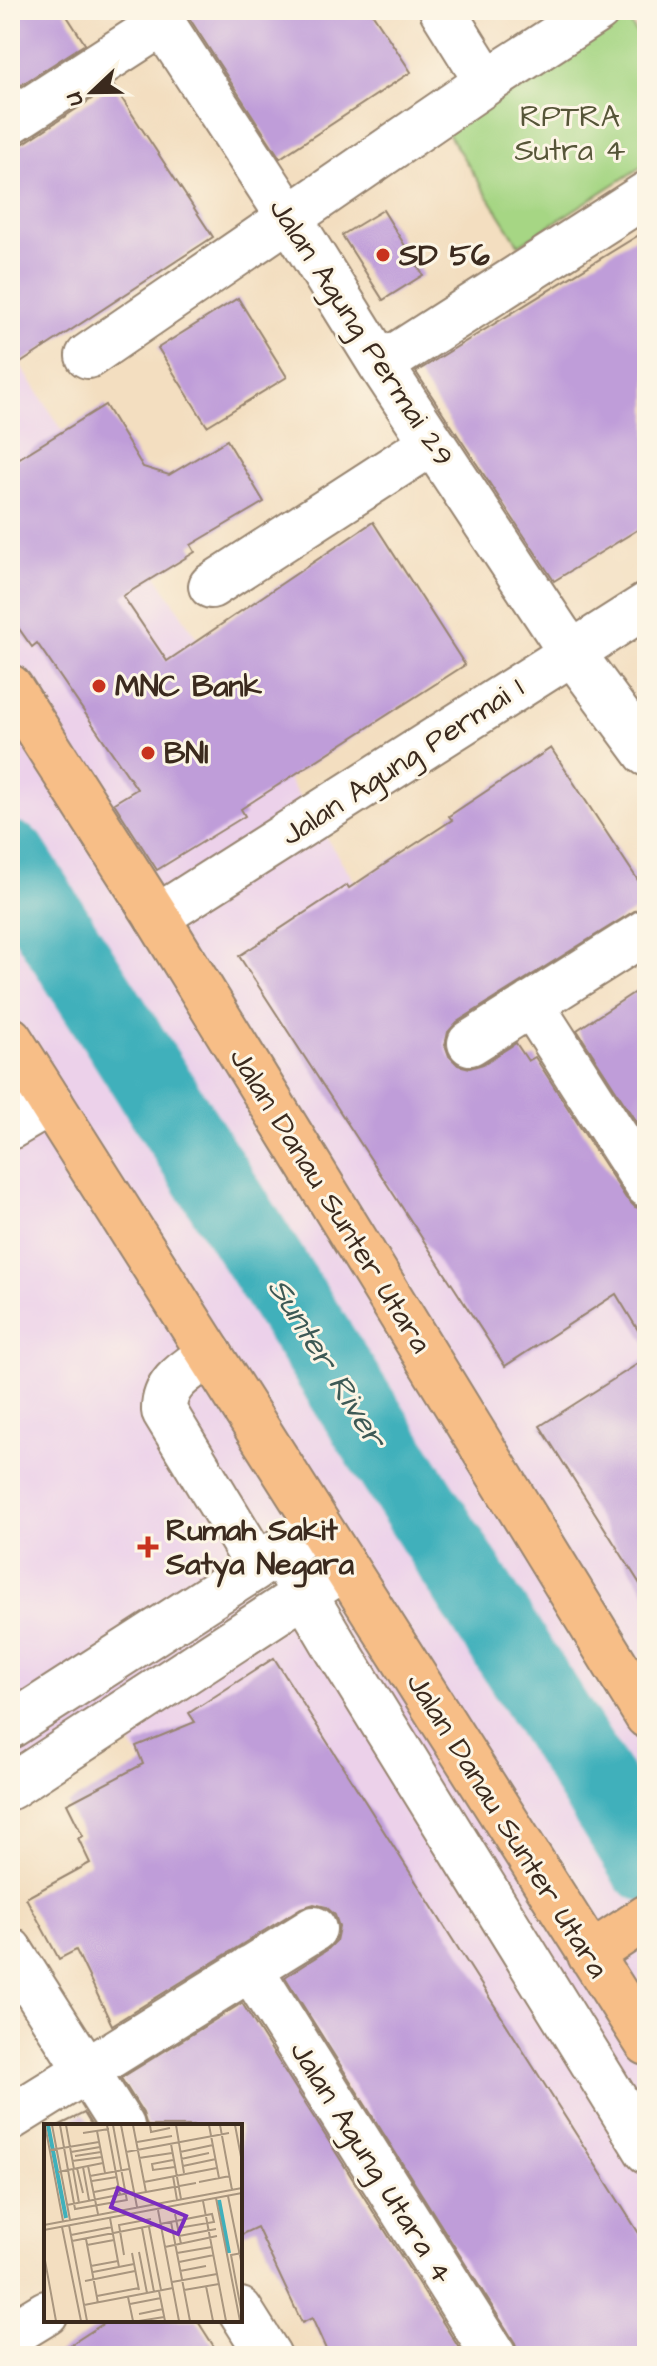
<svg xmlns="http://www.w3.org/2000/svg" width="657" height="2366" font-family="'Architects Daughter',sans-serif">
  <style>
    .built { fill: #ecd1ea }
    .green { fill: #a6d684; stroke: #708051; stroke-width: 2 }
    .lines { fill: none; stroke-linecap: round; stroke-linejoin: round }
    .river { stroke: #40b0bb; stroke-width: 78 }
    .building { fill: #bf9dd9 }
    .minor-casing { stroke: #97846f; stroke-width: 48 }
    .major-casing { stroke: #97846f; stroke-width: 48 }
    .minor { stroke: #fff; stroke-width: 44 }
    .major { stroke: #f7be87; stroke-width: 44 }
    .poi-dot { fill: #c8321e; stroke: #fcf5e5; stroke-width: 3 }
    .labels { text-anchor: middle; stroke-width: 6; stroke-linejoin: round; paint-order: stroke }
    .park-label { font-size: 30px; fill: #565538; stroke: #fcf5e5 }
    .poi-label { font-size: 30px; font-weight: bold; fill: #3b2a1e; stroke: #fcf5e5; text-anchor: start }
    .street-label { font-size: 30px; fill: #3b2a1e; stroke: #fcf5e5 }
    .water-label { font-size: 32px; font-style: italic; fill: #3d5955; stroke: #fcf5e5 }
    .inset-river { fill: none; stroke: #40b0bb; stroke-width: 4 }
    .inset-road { fill: none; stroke: #a9967f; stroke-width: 2 }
    .view { fill: #7b2cbf; fill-opacity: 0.15; stroke: #7b2cbf; stroke-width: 4 }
    .inset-edge { fill: none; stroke: #3b2a1e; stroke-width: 4 }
  </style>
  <rect width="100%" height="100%" fill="#fcf5e5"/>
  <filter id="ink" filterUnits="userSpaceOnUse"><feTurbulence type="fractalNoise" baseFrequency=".0125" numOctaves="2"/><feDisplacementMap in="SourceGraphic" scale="16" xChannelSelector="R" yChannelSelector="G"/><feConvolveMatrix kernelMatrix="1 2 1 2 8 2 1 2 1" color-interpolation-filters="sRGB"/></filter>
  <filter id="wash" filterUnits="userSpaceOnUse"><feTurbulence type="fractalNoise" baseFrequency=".006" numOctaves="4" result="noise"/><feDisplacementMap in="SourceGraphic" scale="32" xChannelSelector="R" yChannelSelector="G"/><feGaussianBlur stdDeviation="1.8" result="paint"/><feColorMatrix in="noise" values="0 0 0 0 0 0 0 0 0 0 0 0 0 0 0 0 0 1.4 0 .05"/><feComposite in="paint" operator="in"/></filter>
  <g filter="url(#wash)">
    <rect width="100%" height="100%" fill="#f3dec0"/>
    <path class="built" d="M10 349 307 809 647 1327V2356H512L126 1736 10 1818Z"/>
    <path class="green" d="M627 18 647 50V163L519 245 447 132Z"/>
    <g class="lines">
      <path class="river" d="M10 860 647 1863"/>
    </g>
    <g id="blocks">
      <path class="building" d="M10 10H63L85 44 10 92Z
        M184 10H370L411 72 280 158Z
        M113 85 213 237 10 370V147L24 143Z
        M383 210 423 275 383 300 342 235Z
        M647 230V524L554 581 416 372Z
        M238 298 287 377 207 426 158 348Z
        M105 405 143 467 169 475 227 440 264 502 191 545 195 552 123 596 167 661 373 522 465 665 241 809 245 816 157 870 114 803 137 789 37 643 32 647 10 616V464Z
        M551 748 647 894V903L457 1022 448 1032 445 1045 449 1056 458 1065 470 1068 483 1064 516 1043 528 1061 535 1057 626 1198 635 1207 647 1210V1345L616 1294 505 1366 239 956 347 885 349 888 400 854 452 820 449 816Z
        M647 984V1139L577 1030Z
        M647 1358V1595L540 1426Z
        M274 1658 647 2246V2356H519L515 2343 285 1977 327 1950 336 1941 339 1927 335 1915 326 1907 314 1904 301 1908 112 2025 76 1950 59 1959 26 1898 90 1863 78 1838 83 1836 67 1804 143 1764 136 1746 195 1722 189 1713Z
        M242 2003 464 2356H329L312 2318 302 2323 257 2227 240 2235V2126H147L143 2113 121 2078Z
        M84 2113 92 2126H58Z
        M109 2320H197L220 2356H53Z"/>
    </g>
  </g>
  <g filter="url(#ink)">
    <use href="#blocks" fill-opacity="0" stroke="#97846f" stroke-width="2"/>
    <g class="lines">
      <defs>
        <path id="minor" d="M154 10 289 217 381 365 558 633 647 754
          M442 10 487 82
          M10 122 163 23
          M88 356 487 82 598 10
          M381 365 647 194
          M211 586 432 443
          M157 917 647 605
          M531 1004 647 1185
          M470 1043 647 931
          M10 1127 51 1103
          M210 1354C188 1370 163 1382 164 1411L258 1566
          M279 1551 337 1649 647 2151
          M10 1726 258 1566 302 1535
          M10 1787 329 1578
          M10 1950 122 2126
          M250 1968 494 2356
          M10 2118 314 1929
          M240 2310 269 2356
          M10 2335 46 2313"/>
        <path id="major" d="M10 687 157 917 647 1716
          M10 1039 647 2043
          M590 1955 647 1917"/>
      </defs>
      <use href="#minor" class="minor-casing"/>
      <use href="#major" class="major-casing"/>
      <use href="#minor" class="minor"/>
      <use href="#major" class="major"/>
    </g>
  </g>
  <g class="poi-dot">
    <circle cx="383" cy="255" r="8"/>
    <circle cx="99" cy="686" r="8"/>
    <circle cx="148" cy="753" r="8"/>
    <path d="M144 1535h8v8h8v8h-8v8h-8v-8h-8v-8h8z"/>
  </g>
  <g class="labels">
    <g class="park-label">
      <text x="570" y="126">RPTRA<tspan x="570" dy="34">Sutra 4</tspan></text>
    </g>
    <g class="poi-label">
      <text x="399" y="265">SD 56</text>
      <text x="115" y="696">MNC Bank</text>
      <text x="164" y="763">BNI</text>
      <text x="166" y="1540">Rumah Sakit<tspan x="166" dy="34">Satya Negara</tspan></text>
    </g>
    <g class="street-label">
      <text transform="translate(362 332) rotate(57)" y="10">Jalan Agung Permai 29</text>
      <text transform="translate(402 761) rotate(-33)" y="10">Jalan Agung Permai 1</text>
      <text transform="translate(331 1200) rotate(58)" y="10">Jalan Danau Sunter Utara</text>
      <text transform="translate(508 1825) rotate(58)" y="10">Jalan Danau Sunter Utara</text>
      <text transform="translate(372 2162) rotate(58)" y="10">Jalan Agung Utara 4</text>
    </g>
    <g class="water-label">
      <text transform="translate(328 1362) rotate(58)" y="11">Sunter River</text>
    </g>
  </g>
  <g transform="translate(44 2124)">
    <rect width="198" height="198" fill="#f3dec0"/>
    <path class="inset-river" d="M4 1 22 94M175 76 185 129"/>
    <path class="inset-road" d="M1 1 19 97M8 1 26 96M16 1 24 46M22 1 30 45M63 1 76 71M69 1 83 77M77 1 93 83M89 1 102 68M106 1 107 8 126 4M132 1 140 49M165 1 175 54M176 1 188 66M191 1 198 38M53 7 61 49M39 9 65 5M93 18 128 12M127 20 137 75M6 26 55 18M27 28 56 23M82 28 185 9M136 28 169 21M31 32 57 28M95 34 128 29M137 35 165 29M129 36 108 40 109 46 131 43M28 37 58 33M44 42 54 90M139 42 172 35M39 43 45 76M33 44 39 69M29 45 35 79M24 46 31 85 83 76M14 48 59 39M46 52 85 45M129 52 133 76M48 57 73 53M100 58 173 44M155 58 186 52M50 68 75 63M91 70 152 59M184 72 198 142M172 74 196 197M159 77 182 197M23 81 90 68M114 86 135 197M131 90 137 120M66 94 75 143M127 98 146 197M0 101 198 64M25 101 43 197M18 103 37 197M105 103 117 166M98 104 110 168M0 106 198 69M27 111 68 103M135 112 172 105M42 115 54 179M28 117 168 90 170 98 134 104M43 121 70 116M121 123 173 112M95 128 103 169M88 129 95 166M133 129 168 123M198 129 187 131 198 191M0 131 12 197M80 131 75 101 107 95M135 138 170 131M47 142 74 137M136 147 162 142M49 148 90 140M41 157 91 147M128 158 173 150M162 162 169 197M140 166 175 160M115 167 121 197M53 172 95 164M84 173 89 197M86 180 117 174M40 181 129 164M95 190 119 185M95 197 120 193"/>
    <path class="view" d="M74 64 142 92 134 110 67 83Z"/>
    <rect width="198" height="198" class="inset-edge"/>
  </g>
  <rect width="657" height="2366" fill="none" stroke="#fcf5e5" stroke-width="40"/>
  <g transform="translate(92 92) rotate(248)" stroke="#fcf5e5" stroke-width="6" paint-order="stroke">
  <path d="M0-6L14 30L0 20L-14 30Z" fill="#3b2a1e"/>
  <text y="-12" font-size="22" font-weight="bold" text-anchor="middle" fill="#3b2a1e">U</text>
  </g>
</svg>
